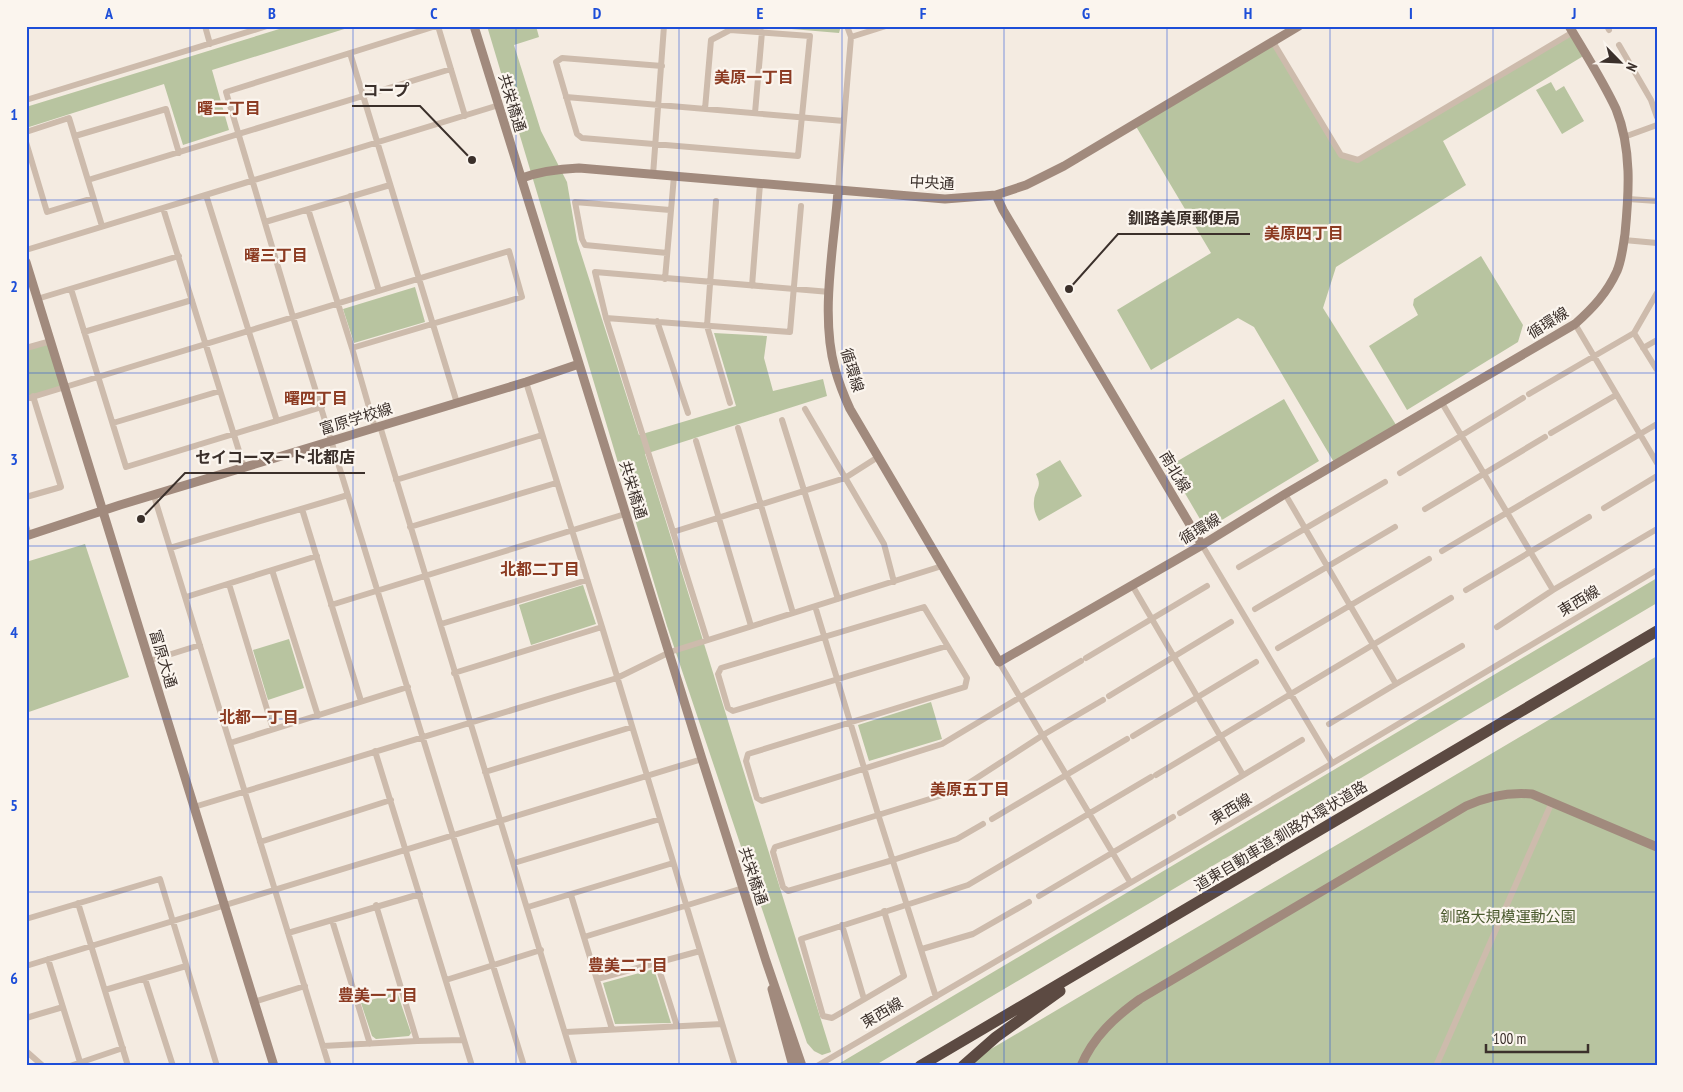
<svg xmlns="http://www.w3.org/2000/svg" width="1683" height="1092" font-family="'PT Sans Narrow','Noto Sans JP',sans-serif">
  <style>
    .green { fill: #b8c4a0 }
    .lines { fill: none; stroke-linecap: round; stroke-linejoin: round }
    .street { stroke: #cdbbac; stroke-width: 6 }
    .secondary { stroke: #a18a7d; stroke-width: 9 }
    .highway { stroke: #5c4a42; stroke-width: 11 }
    .grid { fill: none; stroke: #1d4ed8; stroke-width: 1; stroke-opacity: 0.55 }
    .labels { text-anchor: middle; stroke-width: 4.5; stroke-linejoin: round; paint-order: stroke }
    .street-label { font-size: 15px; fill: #3b302b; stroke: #fbf5ee }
    .park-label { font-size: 15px; fill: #4a5a2e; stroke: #fbf5ee }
    .neighbourhood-label { font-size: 16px; font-weight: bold; fill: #8c3b22; stroke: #fbf5ee }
    .leader { fill: none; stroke: #3b302b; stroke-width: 2 }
    .callout-dot { fill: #3b302b; stroke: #fbf5ee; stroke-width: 2 }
    .callout-label { font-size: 16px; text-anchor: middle; font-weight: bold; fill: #3b302b; stroke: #fbf5ee; stroke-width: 4.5; stroke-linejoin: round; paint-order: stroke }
    .neatline { fill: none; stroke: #1d4ed8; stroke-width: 2 }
    .grid-label { font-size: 16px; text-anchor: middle; font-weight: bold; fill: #1d4ed8 }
  </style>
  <rect width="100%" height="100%" fill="#f4ebe1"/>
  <path class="green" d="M289 26H354L212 70 229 130 183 145 164 84 26 128V107Z
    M487 26H536L539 37 514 45 541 131 567 182 577 241 639 435 736 406 714 333 767 336 764 358 773 391 823 379 827 396 645 454 831 1052 822 1055 814 1051 807 1043 667 626Z
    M756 26H841L839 33Z
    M1573 32 1585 55 1443 141 1466 185 1336 267 1323 308 1398 428 1335 464 1254 327 1238 318 1151 370 1117 310 1211 253 1134 123 1273 42 1341 155 1358 160Z
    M1551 82 1556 91 1564 86 1584 121 1562 134 1536 90Z
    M1481 256 1523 325 1518 342 1407 410 1369 346 1418 315 1413 305 1414 299Z
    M415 287 425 322 354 343 343 309Z
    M51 341 66 387 26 399V348Z
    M1284 399 1319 461 1217 523 1200 519 1169 466Z
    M1060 460 1082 496 1039 521C1036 515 1033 509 1034 501 1035 488 1043 488 1036 474Z
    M85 544 129 677 26 713V562Z
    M1657 578V603L874 1066H835Z
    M583 585 596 624 531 645 519 605Z
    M289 639 304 688 268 700 253 650Z
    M1657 656V1066H962Z
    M931 702 942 739 869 761 858 725Z
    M654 969 671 1023 615 1024 603 983Z
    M397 992 411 1033 409 1036 376 1039 372 1036 361 1003Z"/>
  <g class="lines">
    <path class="street" d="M205 26 210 44
      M436 26 226 92 293 317 524 1066
      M438 26 465 116
      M847 26 851 37
      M1607 26 1609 30
      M1656 26 1657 27
      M1273 42 1341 155 1358 160 1573 32
      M1619 45 1651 100 1657 117
      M350 53 457 403
      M662 66 562 58 556 62 577 134 582 138 798 156 810 36 730 30 711 40 705 109
      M566 97 844 121
      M26 100 267 26
      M755 113 762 32
      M26 132 69 118 102 226
      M75 136 166 109 179 153
      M1624 137 1657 125
      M26 142 47 212 93 198
      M653 175 664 26
      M88 180 451 69
      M838 191 851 37 886 26
      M206 195 277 421
      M350 196 379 291
      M1628 199 1657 201
      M716 201 707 326 730 403
      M163 208 244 467
      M308 209 352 348 375 428
      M265 222 390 185
      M1624 240 1657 243
      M26 250 499 105
      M667 253 585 245 582 239 575 202 670 210
      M665 279 674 176
      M752 286 760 184
      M71 289 126 467 322 407
      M37 299 179 256
      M606 318 790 332 801 206
      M657 321 688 413
      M1575 324 1657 463
      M84 332 192 300
      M1634 333 1657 370
      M26 348 51 341
      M1643 348 1657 340
      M526 382 602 627 735 1066
      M1529 394 1634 333 1657 293
      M26 399 509 251 522 297 352 348
      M1442 403 1553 590
      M805 409 884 544 894 582
      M782 420 838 599
      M113 423 220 391
      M380 426 575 1066
      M738 428 793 613
      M1551 433 1616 395
      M696 441 751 626
      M1400 473 1523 398
      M396 480 542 435
      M1285 494 1396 684
      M154 496 329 1066
      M26 497 61 487 33 396
      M1604 508 1657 476
      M302 509 361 701
      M1425 509 1545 437
      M26 526 29 535
      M410 527 556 483
      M673 532 845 478 878 457
      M1202 545 1332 763
      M170 548 348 495
      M1442 551 1657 424
      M1239 567 1385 482
      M272 570 318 716
      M229 584 273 729
      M1132 585 1243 775
      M1466 590 1589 517
      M186 597 317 556
      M331 605 625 514
      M815 606 878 814 936 997
      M1255 609 1395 527
      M441 624 587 580
      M1497 627 1553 590 1657 529
      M707 640 606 318 595 272 830 292
      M947 646 733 711 728 708 718 674 721 668 924 607 967 678 965 687 748 754 746 761 757 798 762 801 942 744 1081 661
      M1278 648 1429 559
      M1086 658 1207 586
      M149 661 200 645
      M999 662 1130 882
      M454 673 602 627
      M1109 696 1231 622
      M1329 724 1396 684 1462 646
      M1133 736 1256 662
      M230 743 408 687
      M375 751 472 1066
      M485 772 632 727
      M1156 775 1451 598
      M969 783 1043 735 1103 700
      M961 787 949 793 775 847 773 852 783 887 788 891 893 860 957 839 983 824
      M194 807 617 678 670 652 942 566
      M1180 813 1302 740
      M992 819 1127 739
      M260 842 391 800
      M514 863 660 819
      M571 895 612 1029
      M1039 896 1173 817
      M78 903 128 1066
      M376 905 417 1041
      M528 907 673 863
      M884 911 904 976 832 1018 823 1016 801 939 968 885 1151 777
      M26 919 160 879 217 1066
      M332 920 370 1044
      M842 925 864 999
      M288 933 420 894
      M584 937 743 888
      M922 949 973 934 1029 902
      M48 959 80 1062
      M657 963 677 1026
      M26 966 702 759
      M145 979 173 1066
      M597 979 700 951
      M446 980 541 950
      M105 990 186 966
      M254 1002 305 986
      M26 1018 63 1007
      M566 1032 722 1024
      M323 1046 417 1041 464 1040
      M26 1051 43 1066
      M70 1066 123 1048
      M817 1066 1195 845 1657 570
      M1436 1066 1552 802"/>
    <path class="secondary" d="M474 26 702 759 766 961 802 1066
      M522 178C541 171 558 169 579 168L945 199 996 195 1026 185 1064 166 1299 26
      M838 191C834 246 820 315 835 369 839 383 844 396 850 409L999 662 1202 545 1285 494 1575 324C1593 308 1607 293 1617 271 1622 259 1623 246 1625 234 1629 192 1632 149 1616 109 1603 81 1585 53 1569 26
      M996 195 1003 210 1202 545
      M26 262 274 1066
      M26 536 120 505 526 382 579 364
      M772 989 793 1066
      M1081 1066C1093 1037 1115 1017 1140 999L1466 806C1488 796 1508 792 1532 794L1657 847"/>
    <path class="highway" d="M920 1066 1657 631
      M963 1066 996 1037 1060 991"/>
  </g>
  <path class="grid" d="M190 26V1066M353 26V1066M516 26V1066M679 26V1066M842 26V1066M1004 26V1066M1167 26V1066M1330 26V1066M1493 26V1066M26 200H1657M26 373H1657M26 546H1657M26 719H1657M26 892H1657"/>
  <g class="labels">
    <g class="street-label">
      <text transform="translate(512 103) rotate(73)" y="5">共栄橋通</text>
      <text transform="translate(932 183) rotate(3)" y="5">中央通</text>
      <text transform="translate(1548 323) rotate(-32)" y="5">循環線</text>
      <text transform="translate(852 370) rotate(73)" y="5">循環線</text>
      <text transform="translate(356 419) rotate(-17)" y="5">富原学校線</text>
      <text transform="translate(1175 472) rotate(59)" y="5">南北線</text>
      <text transform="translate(633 490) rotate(73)" y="5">共栄橋通</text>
      <text transform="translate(1200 529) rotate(-31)" y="5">循環線</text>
      <text transform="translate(1579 601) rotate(-31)" y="5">東西線</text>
      <text transform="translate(163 659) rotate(73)" y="5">富原大通</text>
      <text transform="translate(1231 809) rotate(-31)" y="5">東西線</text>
      <text transform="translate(1281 836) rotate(-31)" y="5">道東自動車道;釧路外環状道路</text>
      <text transform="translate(753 876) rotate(72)" y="5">共栄橋通</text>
      <text transform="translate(882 1013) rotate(-30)" y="5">東西線</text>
    </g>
    <g class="park-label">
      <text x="1508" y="922">釧路大規模運動公園</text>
    </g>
    <g class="neighbourhood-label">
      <text x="754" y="83">美原一丁目</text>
      <text x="229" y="114">曙二丁目</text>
      <text x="1304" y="239">美原四丁目</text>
      <text x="276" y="261">曙三丁目</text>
      <text x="316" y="404">曙四丁目</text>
      <text x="540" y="575">北都二丁目</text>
      <text x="259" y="723">北都一丁目</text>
      <text x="970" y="795">美原五丁目</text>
      <text x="628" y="971">豊美二丁目</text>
      <text x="378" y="1001">豊美一丁目</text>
    </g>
  </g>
  <path class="leader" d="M472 160L420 106H352M1069 289L1118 234H1250M141 519L185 473H365"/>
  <g class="callout-dot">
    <circle cx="472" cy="160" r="5"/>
    <circle cx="1069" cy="289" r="5"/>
    <circle cx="141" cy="519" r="5"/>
  </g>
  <g class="callout-label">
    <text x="386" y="96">コープ</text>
    <text x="1184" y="224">釧路美原郵便局</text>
    <text x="275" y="463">セイコーマート北都店</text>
  </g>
  <rect width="1683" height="1092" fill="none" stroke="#fbf5ee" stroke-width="55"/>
  <g transform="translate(1620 62) rotate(114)" stroke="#fbf5ee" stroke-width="4" paint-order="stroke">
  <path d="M0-4L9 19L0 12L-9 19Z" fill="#3b302b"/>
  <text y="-8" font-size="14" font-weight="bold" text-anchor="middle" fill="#3b302b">N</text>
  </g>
  <path d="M1486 1044v8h102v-8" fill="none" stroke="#3b302b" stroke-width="2.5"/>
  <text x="1493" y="1044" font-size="15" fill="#3b302b" stroke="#fbf5ee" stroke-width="4" paint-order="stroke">100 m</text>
  <rect x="28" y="28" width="1628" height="1036" class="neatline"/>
  <g class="grid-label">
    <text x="109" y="19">A</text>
    <text x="272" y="19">B</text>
    <text x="434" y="19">C</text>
    <text x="597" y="19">D</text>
    <text x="760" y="19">E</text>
    <text x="923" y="19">F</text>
    <text x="1086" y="19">G</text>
    <text x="1248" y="19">H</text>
    <text x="1411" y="19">I</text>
    <text x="1574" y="19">J</text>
    <text x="14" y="120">1</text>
    <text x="14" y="292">2</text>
    <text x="14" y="465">3</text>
    <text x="14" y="638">4</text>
    <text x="14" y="811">5</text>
    <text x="14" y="984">6</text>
  </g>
</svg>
